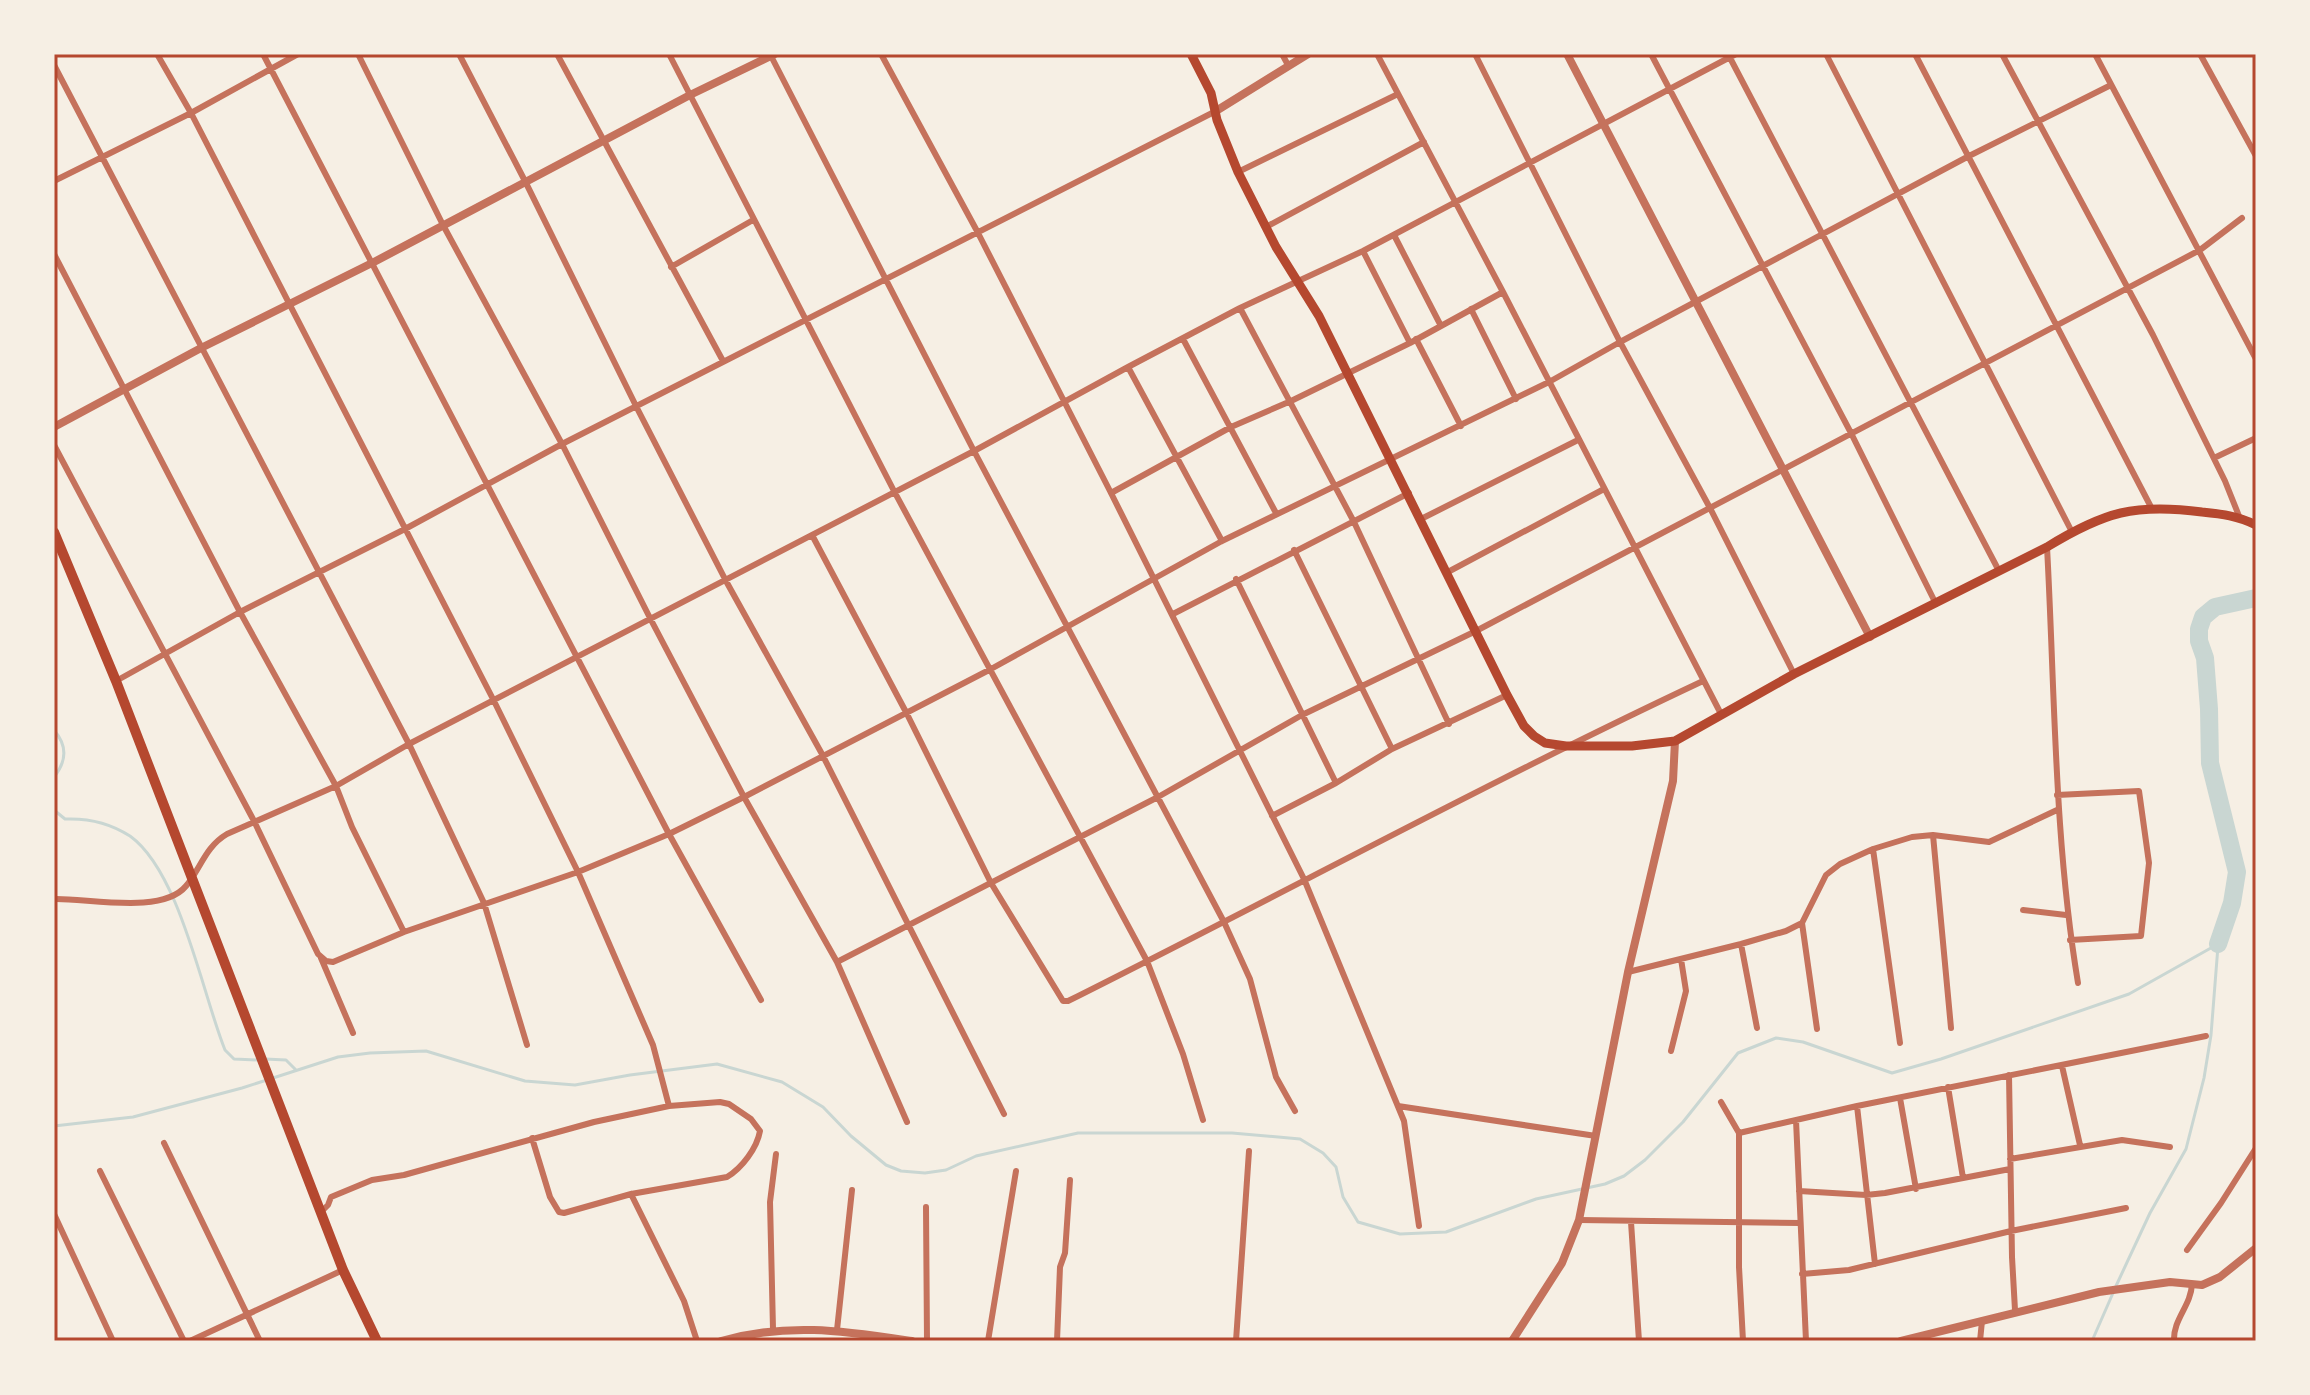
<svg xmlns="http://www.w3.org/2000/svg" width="2310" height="1395" font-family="'Exo 2',sans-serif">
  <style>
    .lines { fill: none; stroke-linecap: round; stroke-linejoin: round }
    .stream { stroke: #c9d6d2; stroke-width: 3 }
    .river { stroke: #c9d6d2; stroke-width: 18 }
    .minor { stroke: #c5725c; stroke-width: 6 }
    .tertiary { stroke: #c5725c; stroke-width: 8 }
    .secondary { stroke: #b5482f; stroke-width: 9 }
    .primary { stroke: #b5482f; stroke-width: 10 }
    .neatline { fill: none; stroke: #b5482f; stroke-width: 3 }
  </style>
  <rect width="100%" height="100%" fill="#f6efe4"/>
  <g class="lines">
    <path class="stream" d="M54 730C67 745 67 761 54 777
      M54 810 65 819C88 818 110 823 130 836 180 872 202 993 225 1050L234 1059 258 1060
      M265 1059 286 1060 296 1070
      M54 1126 133 1117 242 1088 338 1057 370 1053 426 1051 525 1081 575 1085 630 1075 717 1064 782 1082 823 1107 851 1136 886 1165 901 1171 925 1173 946 1170 976 1156 1078 1133H1232L1300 1139 1323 1153 1336 1167 1343 1197 1358 1222 1400 1234 1446 1232 1536 1199 1605 1184 1624 1176 1645 1160 1683 1122 1738 1053 1776 1038 1803 1042 1892 1073 1941 1059 2129 994 2218 944
      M2116 1286 2150 1213 2186 1149 2204 1078 2211 1035 2218 946
      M2092 1341 2113 1293"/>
    <path class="river" d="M2218 944 2232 903 2237 872 2210 763 2209 709 2205 658 2199 641V629L2203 617 2215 607 2256 598"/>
    <path class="minor" d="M157 54 191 113 494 701 578 872 653 1045 669 1106
      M263 54 669 834 761 1000
      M358 54 443 225 562 444 650 618 744 797 837 962 907 1122
      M459 54 526 183 637 408 726 581 822 754 1004 1114
      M557 54 723 361
      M669 54 894 491 1147 961 1183 1054 1203 1120
      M770 54 974 451 1224 922 1250 979 1276 1077 1295 1111
      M881 54 977 231 1111 493 1304 879 1404 1121 1419 1226
      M1282 54 1288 65
      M1377 54 1503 292 1721 714
      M1475 54 1620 342 1710 508 1794 674
      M1651 54 1851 433 1936 604
      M1728 54 1999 571
      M1826 54 2072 532
      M1915 54 2151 507
      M2002 54 2153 335 2225 481 2239 516
      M2095 54 2256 359
      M2200 54 2256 156
      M54 65 409 744 484 903 527 1045
      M1238 172 1398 94
      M54 181 191 113 298 54
      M1266 227 1424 142
      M1394 235 1441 326
      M1363 251 1410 343
      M54 254 240 612 336 786 352 827 404 932
      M671 267 753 220
      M1240 308 1354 522 1449 724
      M1471 309 1516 399
      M1183 339 1276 513
      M1416 339 1461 426
      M1128 367 1222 541
      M54 445 254 821 318 954 326 961 333 962 404 932 578 872 669 834 744 797 991 669 1222 541 1549 382 1620 342 1969 156 2111 85
      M2214 458 2256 438
      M1111 493 1231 427 1291 401 1410 343 1503 292
      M1421 519 1578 440
      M812 535 907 714 991 883 1063 1001H1068C1280 895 1488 782 1703 681
      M2047 547C2055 693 2054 839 2078 983
      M1294 550 1392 749
      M1446 573 1604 489
      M1236 579 1336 783
      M1173 614 1409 493
      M116 681 240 612 405 529 562 444 1216 111
      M2057 795 2139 791 2149 863 2141 936 2070 940
      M1272 816 1336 783 1392 749 1507 695
      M1933 835 1951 1028
      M1873 849 1900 1043
      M54 899C88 898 162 915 186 886 201 868 205 847 227 834L336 786 409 744 974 451 1128 367 1240 308 1363 251 1736 54
      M2023 910 2066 915
      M1802 923 1817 1029
      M1741 944 1757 1028
      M321 958 353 1033
      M837 962 1158 797 1302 715 1476 631 2200 250 2242 218
      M1628 972 1741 944 1786 931 1802 923 1826 875 1840 864 1873 849 1912 837 1933 835 1989 842 2057 810
      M1671 1051 1686 991 1681 959
      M2062 1066 2080 1145
      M2009 1075 2012 1257 2015 1310
      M1948 1087 1963 1178
      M1900 1098 1916 1189
      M1721 1102 1739 1133V1267L1743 1341
      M1398 1106 1596 1136
      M1857 1106 1875 1264
      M1796 1120 1806 1341
      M1739 1133 1857 1106 2206 1036
      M164 1143 260 1341
      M2010 1159 2122 1140 2170 1147
      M100 1171 184 1341
      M1799 1191 1866 1195 1885 1193 2010 1169
      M631 1194 684 1301 697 1341
      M926 1207 927 1341
      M321 1212 328 1205 331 1197 372 1180 404 1175 594 1122 669 1106 720 1102 729 1104 751 1119 760 1131C757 1148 742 1168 727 1177L631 1194 564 1213 559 1212 550 1197 532 1138
      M54 1214 113 1341
      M1579 1220 1800 1223
      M1631 1222 1639 1341
      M2187 1250 2221 1203 2256 1148
      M1802 1274 1849 1270 2011 1231 2126 1208
      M773 1329 770 1202 776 1154
      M837 1330 852 1190
      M190 1341 343 1270
      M988 1341 1016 1171
      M1057 1341 1060 1267 1065 1253 1070 1180
      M1236 1341 1249 1151
      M1980 1341 1982 1321
      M2174 1341C2173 1319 2191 1306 2192 1284"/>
    <path class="tertiary" d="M1567 54 1870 637
      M1216 111 1308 54
      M54 427 201 348 374 262 690 95 775 54
      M721 1341C789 1322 844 1331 912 1341
      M1512 1341 1562 1263 1579 1220 1628 972 1673 781 1675 741
      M1901 1341 2099 1292 2170 1282 2202 1285 2220 1277 2256 1248"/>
    <path class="secondary" d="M1191 54 1211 93 1217 120 1238 172 1276 247 1319 316 1507 695 1524 726 1534 736 1545 743 1566 746H1632L1675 741 1794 674 2047 547C2104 512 2135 503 2202 512 2222 514 2238 516 2256 525"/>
    <path class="primary" d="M54 532 116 681 343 1270 377 1341"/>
  </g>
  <rect width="2310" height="1395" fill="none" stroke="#f6efe4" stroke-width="112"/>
  <rect x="56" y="56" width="2198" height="1283" class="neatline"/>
</svg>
